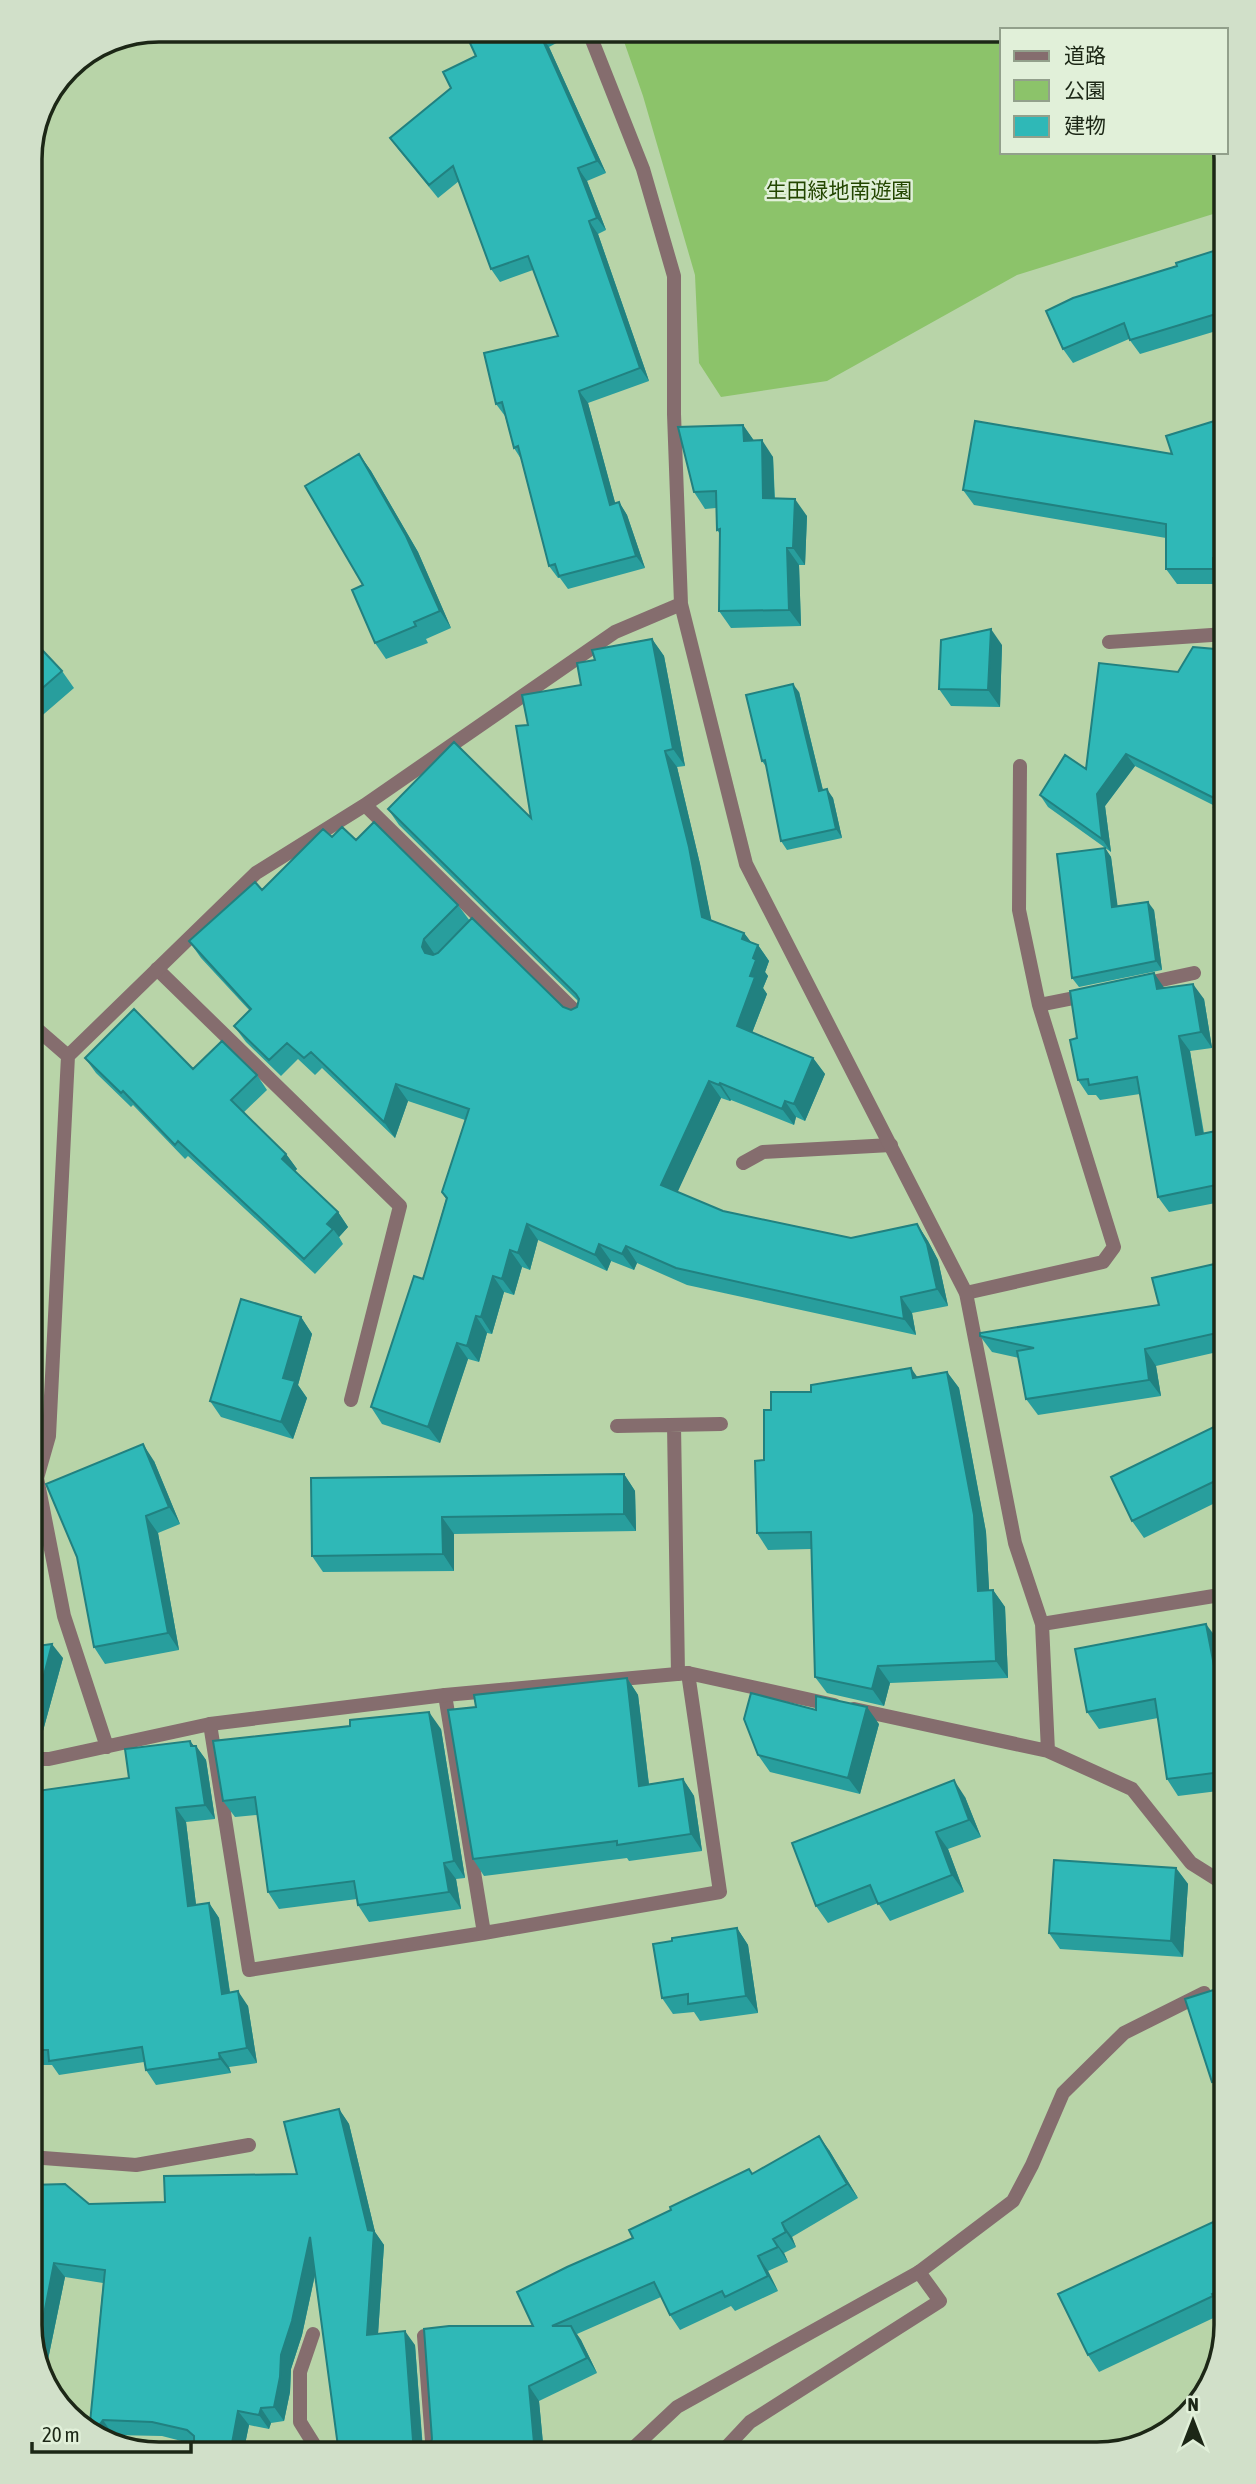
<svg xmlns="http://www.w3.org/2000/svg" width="1256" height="2484" font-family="'Asap Condensed','Noto Sans JP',sans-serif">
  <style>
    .green { fill: #8cc36a }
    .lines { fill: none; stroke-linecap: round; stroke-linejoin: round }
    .lane { stroke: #856d6e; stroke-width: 14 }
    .street { stroke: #856d6e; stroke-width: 14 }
    .wall { fill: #289e9d; fill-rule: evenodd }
    .shaded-wall { fill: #218180 }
    .building { fill: #2fb8b7; stroke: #218180; stroke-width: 2; fill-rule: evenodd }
    .labels { text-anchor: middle; stroke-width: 5; stroke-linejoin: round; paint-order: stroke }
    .park-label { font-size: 21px; fill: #234601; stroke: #e1f0d9 }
    .rim { fill: none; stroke: #1c2716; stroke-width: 3.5 }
  </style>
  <rect width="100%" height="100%" fill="#b8d4a8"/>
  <path class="green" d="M620 30H1002V152H1225L1226 210 1017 275 827 381 721 397 699 363 695 275 643 96Z"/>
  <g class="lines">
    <path class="lane" d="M1109 642 1226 634
      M157 969 400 1206 351 1400
      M1143 984 1194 973
      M1039 1005 1089 995
      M743 1163 763 1152 891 1145
      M966 1293 1103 1262 1114 1247 1039 1005 1019 910 1020 766
      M674 1425 678 1674
      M617 1426 721 1424
      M445 1695 484 1933
      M210 1724 249 1970 484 1933 720 1892 688 1673
      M30 2157 136 2165 249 2145
      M313 2334 300 2372V2422L320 2454
      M424 2336 433 2454
      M720 2454 750 2422 940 2301 919 2272"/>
    <path class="street" d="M588 30 643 169 674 276V414L681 604 746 864 966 1293 1015 1543 1042 1624 1048 1751
      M365 805 581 1017
      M30 1023 68 1056 49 1436 37 1478 64 1616 107 1747
      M68 1056 256 873 365 805 615 632 681 604
      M1042 1624 1226 1594
      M854 1709 1048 1751 1132 1789 1191 1863 1226 1885
      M30 1759H49L210 1724 445 1695 688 1673 834 1705
      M627 2454 677 2407 919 2272 1013 2201 1032 2165 1063 2093 1124 2033 1204 1993"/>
  </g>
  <path class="wall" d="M464 30H559L564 39 549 47 606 173 587 181 606 230 598 234 649 381 588 403 615 503 619 502 627 515 645 568 568 589 560 578H558L549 566 521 459 514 448 505 416 496 404 558 336 533 270 500 282 491 269 459 181 438 198 399 150 390 138 451 88 476 56Z
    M1226 247V328L1140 354 1129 339 1073 363 1063 349 1177 266Z
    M1226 421V574H1224V584H1177L1166 569V538L974 505 963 490 1172 454Z
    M743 425 754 441 773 457 775 499 807 516 805 565H799L801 626 731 628 719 611 720 534 717 530 716 508 705 509 694 492Z
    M359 454 371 471 418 552 451 628 426 639 428 643 386 659 375 643Z
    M30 637 62 671 74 688 30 726Z
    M652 639 664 656 685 766 677 767 700 864 711 920 744 933 751 942 758 945 769 961 765 972 768 976 763 988 767 994 752 1033 813 1058 825 1074 805 1121 796 1117 794 1125 731 1100 730 1101 721 1098 677 1192 723 1211 851 1238 917 1224 928 1241 938 1260 948 1306 912 1313 916 1335 687 1285 637 1263 634 1270 611 1261 607 1271 538 1240 530 1270 522 1267 514 1295 504 1292 492 1334 487 1333 479 1362 468 1359 440 1443 382 1424 371 1407 423 1279 446 1199 442 1192 465 1120 408 1101 395 1138 322 1068 315 1075 298 1059 281 1076 246 1042 234 1026 250 1011 201 958 189 941 262 890 332 837 356 840 458 905 470 921 563 1007 571 1010 577 1007 578 1001 399 825 388 809 531 818 528 725 581 685 595 660Z
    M1002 645 1000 707 951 706 939 689Z
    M1226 650V821L1223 819 1215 806 1135 766 1105 806 1111 852 1048 807 1040 795 1086 769 1178 672Z
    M799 692 823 790 833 798 842 838 787 850 781 841 767 768 762 761Z
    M1105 848 1111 857 1117 906 1154 910 1162 970 1079 987 1072 978Z
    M1165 988 1204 999 1212 1048 1190 1051 1204 1133 1226 1129V1201L1169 1212 1158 1197 1140 1094 1100 1100 1096 1095H1088L1078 1080 1077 1038Z
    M85 1058 257 1075 267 1090 243 1113 286 1154 297 1169 295 1171 338 1212 348 1227 339 1237 343 1244 315 1274 188 1156 185 1159 133 1105 131 1107 96 1073Z
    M1226 1272V1350L1156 1366 1161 1396 1038 1415 1026 1399 1019 1358 992 1352 980 1336 1159 1305Z
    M301 1317 312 1334 298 1385 307 1398 293 1439 221 1417 210 1401Z
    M947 1372 959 1388 986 1532 989 1590H993L1005 1607 1008 1678 890 1683 884 1706 827 1693 815 1677 811 1549 768 1550 757 1533 764 1460 771 1410 811 1392Z
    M1226 1421V1554L1224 1551 1217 1502 1144 1538 1132 1521Z
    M154 1461 180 1524 158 1533 179 1650 105 1664 94 1647Z
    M624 1474 635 1491 636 1531 454 1534V1571L323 1572 312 1556 311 1478Z
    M1218 1640 1226 1683V1792V1790L1178 1796 1167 1779 1158 1718 1099 1729 1087 1712Z
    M30 1647 63 1658 38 1749 30 1750Z
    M627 1678 638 1695 649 1784 683 1779 694 1796 702 1851 629 1861 627 1858 484 1876 473 1859 476 1707Z
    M816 1710 879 1724 860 1794 770 1772 758 1755Z
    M441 1729 465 1878 456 1879 461 1909 369 1922 358 1905 357 1899 279 1909 268 1892 257 1815 235 1817 223 1801Z
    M190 1741 194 1746H196L206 1760 215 1819 186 1822 196 1905 209 1903 219 1918 230 1992 248 2006 257 2063 229 2067 231 2073 156 2085 146 2070 144 2062 59 2075 52 2065H30V1792L129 1778Z
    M965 1797 981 1837 948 1849 964 1892 890 1921 878 1903 828 1923 816 1906Z
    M1176 1868 1188 1884 1183 1957 1060 1949 1049 1933Z
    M737 1928 748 1945 758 2013 700 2021 694 2012 673 2014 662 1998 672 1941Z
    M1226 1986V2098L1224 2099 1212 2082Z
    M339 2109 349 2124 375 2232 384 2245 378 2334 415 2345 423 2449 429 2447 533 2326 633 2238 671 2210 749 2169 752 2174 829 2150 858 2198 792 2237 796 2247 784 2253 788 2262 768 2271 778 2291 735 2311 731 2306 680 2330 670 2315 661 2297 577 2334 581 2340 597 2373 539 2401 544 2454H339L315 2275 302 2335 291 2369 290 2392 284 2421 271 2423 269 2429 249 2425 243 2454H151L89 2433 103 2283 65 2277 44 2379 39 2374 30 2185 89 2204 165 2202 297 2174ZM113 2435 162 2436 193 2444 191 2447 183 2449 111 2438Z
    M1226 2216V2310L1223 2311 1224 2313 1099 2372 1088 2355Z"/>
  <path class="shaded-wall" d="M540 34 549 47 606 173 597 161Z
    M578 168 587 181 606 230 597 218Z
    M589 221 598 234 649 381 640 368Z
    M579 391 588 403 619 517 610 505Z
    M743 425 755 442 744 441Z
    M762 440 773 457 775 515 763 498Z
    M359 454 371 471 418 552 451 628 440 611Z
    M795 499 807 516 805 565 793 548Z
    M619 502 627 515 645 568 636 556Z
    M787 548 799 565 801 626 789 610Z
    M1213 558 1224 574V584L1213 569Z
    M991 629 1002 645 1000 707 988 690Z
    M652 639 664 656 685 766 673 749Z
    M793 684 799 692 825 799 819 791Z
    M665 751 677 767 700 864 714 933 702 917Z
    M1126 754 1135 766 1105 806 1111 852 1102 839 1097 794Z
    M827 789 833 798 842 838 836 829Z
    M1105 848 1111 857 1119 916 1112 907Z
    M1148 902 1154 910 1162 970 1156 961Z
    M744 933 756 949 742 939Z
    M424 939 436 956 425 953 422 947Z
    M758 945 769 961 765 972 768 976 763 988 767 994 748 1043 737 1026 750 976 753 958Z
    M1154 973 1165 989H1157Z
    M1193 984 1204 999 1212 1048 1201 1032Z
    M1179 1036 1190 1051 1206 1150 1196 1135Z
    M813 1058 825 1074 805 1121 794 1104Z
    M709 1081 721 1098 673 1202 661 1185Z
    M720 1083 731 1100 730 1101 719 1085Z
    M396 1084 408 1101 395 1138 384 1122Z
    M785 1101 796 1117 794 1125 782 1109Z
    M286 1154 297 1169 292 1174 282 1159Z
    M338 1212 348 1227 339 1237 333 1229 327 1224Z
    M527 1224 538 1240 530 1270 518 1253Z
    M917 1224 928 1241 938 1260 948 1306 937 1289Z
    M599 1244 611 1261 607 1271 595 1255Z
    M626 1246 637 1263 634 1270 622 1254Z
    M510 1250 522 1267 514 1295 502 1279Z
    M493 1276 504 1292 492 1334 481 1317Z
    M901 1297 912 1313 916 1335 904 1319Z
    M476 1316 487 1333 479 1362 467 1346Z
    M301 1317 312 1334 298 1385 307 1398 293 1439 281 1422 283 1378Z
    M457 1343 468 1359 440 1443 428 1427Z
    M1145 1349 1156 1366 1161 1396 1149 1380Z
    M911 1368 923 1385 913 1378Z
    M947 1372 959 1388 986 1532 990 1607 978 1591Z
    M143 1444 154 1461 180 1524 169 1507Z
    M624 1474 635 1491 636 1531 624 1514Z
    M146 1516 158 1533 179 1650 168 1633Z
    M442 1517 454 1534V1571L443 1554Z
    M993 1590 1005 1607 1008 1678 996 1661Z
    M1206 1624 1218 1640 1226 1683V1712L1222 1707Z
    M52 1644 63 1658 38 1749 30 1737V1729Z
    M878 1666 890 1683 884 1706 872 1689Z
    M627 1678 638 1695 651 1802 639 1786Z
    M867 1707 879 1724 860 1794 848 1778Z
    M429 1712 441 1729 465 1878 454 1861Z
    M190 1741 197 1750 196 1746 206 1760 215 1819 205 1805Z
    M30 1764 33 1769 30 1781Z
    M683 1779 694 1796 702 1851 691 1834Z
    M954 1780 965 1797 981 1837 969 1820Z
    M176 1808 186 1822 198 1921 188 1906Z
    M936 1832 948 1849 964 1892 952 1875Z
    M444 1863 456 1879 461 1909 449 1892Z
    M1176 1868 1188 1884 1183 1957 1171 1941Z
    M209 1903 219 1918 232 2008 222 1994Z
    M737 1928 748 1945 758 2013 746 1996Z
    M238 1991 248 2006 257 2063 247 2048Z
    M219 2053 229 2067 231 2073 220 2059Z
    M339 2109 349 2124 375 2232 384 2245 377 2349 367 2335 368 2230Z
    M819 2136 829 2150 858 2198 847 2184Z
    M782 2223 792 2237 796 2247 786 2232Z
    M310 2237 320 2251 302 2335 291 2369 290 2392 284 2421 274 2407 281 2355Z
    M773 2239 784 2253 788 2262 778 2247Z
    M758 2256 768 2271 778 2291 768 2276Z
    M54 2263 65 2277 44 2379 39 2374 36 2355Z
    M571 2326 581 2340 597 2373 587 2358Z
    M405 2331 415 2345 423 2454 415 2445 413 2440Z
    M529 2386 539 2401 544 2454H535Z
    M261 2408 271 2423 269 2429 259 2415Z
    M238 2411 249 2425 243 2454H230Z
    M103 2420 113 2435 110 2440 100 2433 98 2427Z"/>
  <path class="building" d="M464 30H548L540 34 597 161 578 168 597 218 589 221 640 368 579 391 610 505 619 502 636 556 559 576 555 564 549 566 518 446 514 448 502 402 496 404 484 353 558 336 528 256 491 269 453 166 429 185 390 138 451 88 443 72 476 56Z
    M1226 247V311L1130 340 1124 323 1063 349 1046 311 1073 298 1177 266 1176 263Z
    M1224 418 1226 424V558H1213V569H1166V524L963 490 975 421 1172 454 1166 436Z
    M743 425 744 441 762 440 763 498 795 499 793 548H787L789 610 719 611 720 529 717 530 716 491 694 492 678 427Z
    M359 454 406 536 440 611 414 622 416 626 375 643 352 590 363 585 305 486Z
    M991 629 988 690 939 689 941 640Z
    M30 637 62 671 30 699Z
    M652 639 673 749 665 751 689 847 702 917 744 933 742 939 758 945 753 958 756 960 750 976 755 977 737 1026 813 1058 794 1104 785 1101 782 1109 720 1083 719 1085 709 1081 661 1185 723 1211 851 1238 917 1224 927 1244 937 1289 901 1297 904 1319 676 1268 626 1246 622 1254 599 1244 595 1255 527 1224 518 1253 510 1250 502 1279 493 1276 481 1317 476 1316 467 1346 457 1343 428 1427 371 1407 414 1276 423 1279 447 1198 442 1192 469 1109 396 1084 384 1122 311 1052 304 1058 287 1043 269 1060 234 1026 251 1009 189 941 255 882 262 890 323 829 332 837 342 827 356 840 374 822 458 905 424 939 422 947 425 953 433 955 438 953 472 918 563 1007 571 1010 577 1007 579 999 576 994 388 809 454 742 531 818 516 726 528 725 522 695 581 685 577 663 595 660 592 650Z
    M1193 647 1226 650V813L1214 807 1218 800 1126 754 1097 794 1102 839 1040 795 1065 755 1086 769 1099 663 1178 672Z
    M793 684 819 791 827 789 836 829 781 841 765 760 762 761 746 695Z
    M1105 848 1112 907 1148 902 1156 961 1072 978 1057 854Z
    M1154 973 1157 989 1193 984 1201 1032 1179 1036 1196 1135 1226 1129V1183L1158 1197 1137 1077 1089 1085 1088 1079 1078 1080 1070 1040 1077 1038 1070 991Z
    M134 1009 193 1069 222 1041 257 1075 231 1100 286 1154 282 1159 338 1212 327 1224 333 1229 304 1259 178 1141 175 1145 123 1091 121 1093 85 1058Z
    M1219 1263 1221 1273 1226 1272V1331L1145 1349 1149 1380 1026 1399 1017 1351 1034 1348 980 1336V1333L1159 1305 1152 1278Z
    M241 1299 301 1317 283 1378 295 1381 281 1422 210 1401Z
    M911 1368 913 1378 947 1372 974 1515 978 1591 993 1590 996 1661 878 1666 872 1689 815 1677 811 1532 757 1533 755 1461 764 1460V1410H771V1392H811V1385Z
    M1226 1421V1550L1224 1551 1215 1481 1132 1521 1111 1477Z
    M143 1444 169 1507 146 1516 168 1633 94 1647 77 1557 46 1484Z
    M624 1474V1514L442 1517 443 1554 312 1556 311 1478Z
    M1206 1624 1222 1707 1226 1706V1792L1221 1772 1167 1779 1155 1699 1087 1712 1075 1649Z
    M52 1644 30 1729V1647Z
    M627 1678 639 1786 683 1779 691 1834 617 1845V1841L473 1859 448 1710 476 1707 474 1695Z
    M751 1693 816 1710V1696L867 1707 848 1778 758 1755 744 1719Z
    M429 1712 454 1861 444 1863 449 1892 358 1905 354 1881 268 1892 255 1797 223 1801 213 1741 350 1726V1720Z
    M190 1741 191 1746H196L205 1805 176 1808 188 1906 209 1903 222 1994 238 1991 247 2048 219 2053 220 2059 146 2070 142 2047 49 2061 48 2050H30V1792L129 1778 125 1749Z
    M954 1780 969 1820 936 1832 952 1875 878 1904 870 1885 816 1906 792 1843Z
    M1054 1860 1176 1868 1171 1941 1049 1933Z
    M737 1928 746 1996 688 2004V1994L662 1998 653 1944 672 1941V1938Z
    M1226 1986V2078L1212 2082 1185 1999Z
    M339 2109 368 2230 374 2231 367 2335 405 2331 413 2440 415 2445 423 2449 429 2447 432 2439 424 2329 449 2326H533L517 2292 567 2267 633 2238 629 2230 671 2210 670 2207 749 2169 752 2174 819 2136 847 2184 782 2223 786 2232 773 2239 778 2247 758 2256 768 2276 725 2297 722 2291 670 2315 654 2282 552 2326H571L587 2358 529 2386 535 2454H339L310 2237 292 2321 281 2355 280 2377 274 2407 261 2408 259 2415 238 2411 230 2454H151L89 2433 105 2270 54 2263 36 2355 30 2325V2185L65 2184 89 2204 165 2202 164 2176 297 2174 284 2122ZM103 2420 152 2422 187 2430 194 2436V2442L191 2447 183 2449 149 2441 107 2438 100 2433 98 2427Z
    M1226 2216V2288L1212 2294 1213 2296 1088 2355 1058 2294Z"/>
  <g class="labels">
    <g class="park-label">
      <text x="839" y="198">生田緑地南遊園</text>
    </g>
  </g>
  <path d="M0 0H1256V2484H0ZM159 42H1097A117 117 0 0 1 1214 159V2325A117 117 0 0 1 1097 2442H159A117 117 0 0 1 42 2325V159A117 117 0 0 1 159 42Z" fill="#d1e0c9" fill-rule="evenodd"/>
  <path class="rim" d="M159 42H1097A117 117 0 0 1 1214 159V2325A117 117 0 0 1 1097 2442H159A117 117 0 0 1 42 2325V159A117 117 0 0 1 159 42Z"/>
  <rect x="1000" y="28" width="228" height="126" fill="#e1f0d9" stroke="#92a08b" stroke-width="2"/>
  <rect x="1014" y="51" width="35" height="10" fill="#856d6e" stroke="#92a08b" stroke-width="2"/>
  <text x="1064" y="63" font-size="21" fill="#1c2716">道路</text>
  <rect x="1014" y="80" width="35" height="21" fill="#8cc36a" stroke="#92a08b" stroke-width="2"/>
  <text x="1064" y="98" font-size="21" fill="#1c2716">公園</text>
  <rect x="1014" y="116" width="35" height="21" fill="#2fb8b7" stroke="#92a08b" stroke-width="2"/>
  <text x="1064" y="133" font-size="21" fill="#1c2716">建物</text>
  <g transform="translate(1193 2421)" stroke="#e1f0d9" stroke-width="5" paint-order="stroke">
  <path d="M0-5L12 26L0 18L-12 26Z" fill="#1c2716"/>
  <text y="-10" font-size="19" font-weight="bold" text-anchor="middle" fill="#1c2716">N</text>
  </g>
  <path d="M32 2442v10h159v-10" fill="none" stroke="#1c2716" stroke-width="3.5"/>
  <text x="42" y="2442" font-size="21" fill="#1c2716" stroke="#e1f0d9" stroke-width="5" paint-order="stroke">20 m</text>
</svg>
